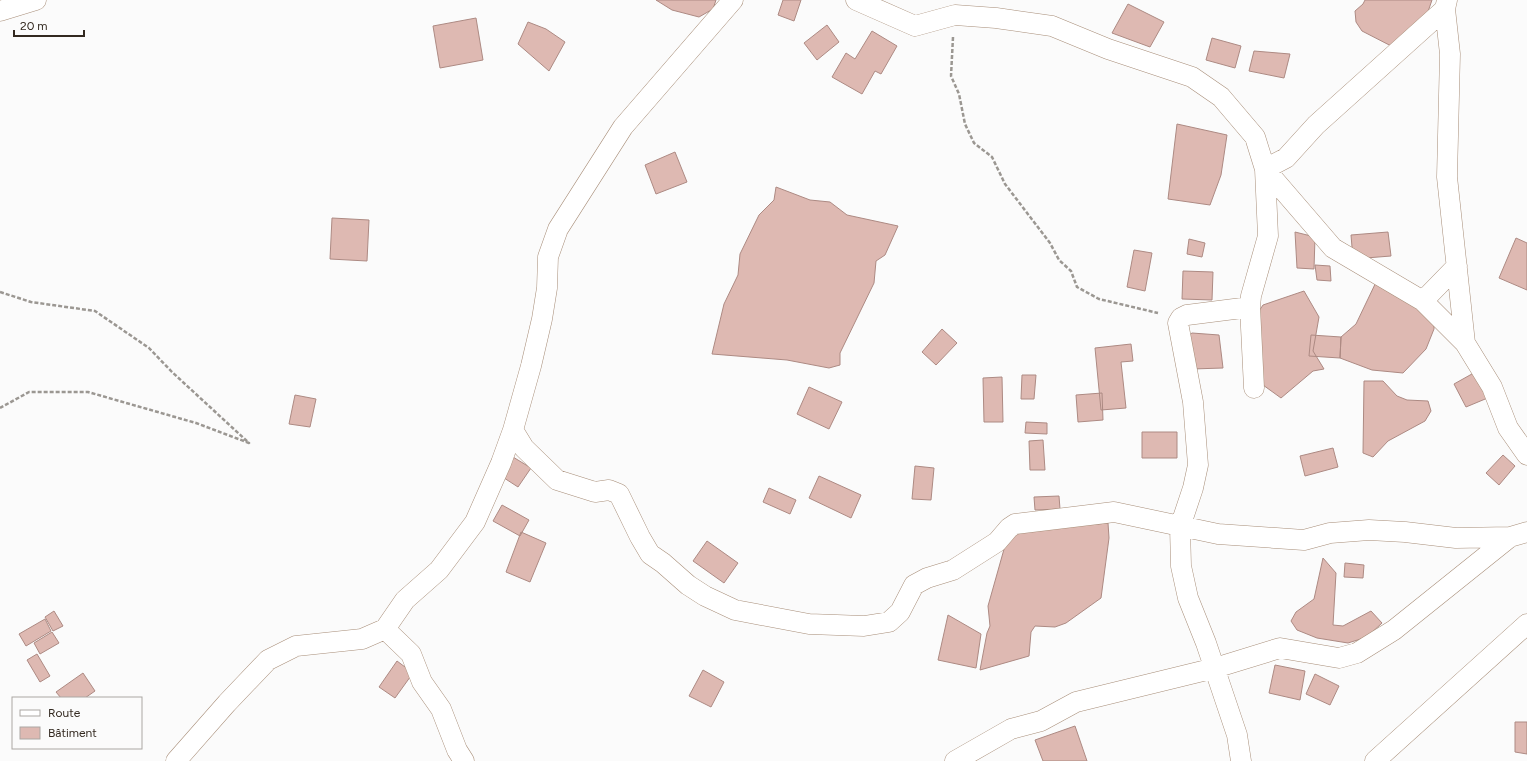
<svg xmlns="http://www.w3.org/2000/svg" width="1527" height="761" font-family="Figtree,sans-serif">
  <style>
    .building { fill: #deb9b2; stroke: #ad8a83 }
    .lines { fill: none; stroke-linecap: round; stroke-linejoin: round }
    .street-casing { stroke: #a88e79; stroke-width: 21 }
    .path { stroke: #9b9792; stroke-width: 2.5; stroke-dasharray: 4 2; stroke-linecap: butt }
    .street { stroke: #fff; stroke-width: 20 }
  </style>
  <rect width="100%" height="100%" fill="#fbfbfb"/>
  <path class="building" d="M656 0H716L713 9 699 17 672 10Z
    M783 0H801L794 21 778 15Z
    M1365 0H1432L1422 29 1399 50 1362 31 1356 22 1355 11 1363 4Z
    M1128 4 1164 22 1150 47 1112 33Z
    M476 18 483 60 440 68 433 26Z
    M528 22 546 29 565 42 549 71 518 44Z
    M827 25 839 42 817 60 804 43Z
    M872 31 897 46 881 74 875 71 862 94 832 77 846 53 855 59Z
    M1212 38 1241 46 1235 68 1206 60Z
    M1254 51 1290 54 1284 78 1249 71Z
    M1177 124 1227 135 1221 175 1210 205 1168 199Z
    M675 152 687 182 656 194 645 165Z
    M776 187 810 200 830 202 847 215 898 226 885 255 876 261 874 283 840 353V365L829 368 787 360 712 354 724 304 738 275 740 254 759 215 774 200Z
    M332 218 369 220 367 261 330 259Z
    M1295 232 1315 237 1314 269 1297 268Z
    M1388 232 1391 256 1353 259 1351 235Z
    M1516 238 1527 243V290L1499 278Z
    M1189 239 1205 243 1202 257 1187 254Z
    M1134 250 1152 253 1145 291 1127 287Z
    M1315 265 1330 266 1331 281 1317 280Z
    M1183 271 1213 272 1212 300 1182 299Z
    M1378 278 1434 318V329L1426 349 1403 373 1372 370 1340 358 1341 337 1356 324Z
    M1304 291 1319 317 1313 351 1324 369 1313 371 1281 398 1263 385 1257 314 1263 305Z
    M942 329 957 343 936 365 922 352Z
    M1192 333 1219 335 1223 368 1192 369 1185 338Z
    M1311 335 1341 337 1340 358 1309 356Z
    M1131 344 1133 361 1121 362 1126 408 1101 410 1095 348Z
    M1479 370 1490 397 1466 407 1454 384Z
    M1022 375H1036L1034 399H1021Z
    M1002 377 1003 422H984L983 378Z
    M1364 381H1383L1397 396 1407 400 1428 401 1431 411 1425 421 1388 441 1373 457 1363 453Z
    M809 387 842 402 829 429 797 414Z
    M1102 393 1103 420 1078 422 1076 395Z
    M295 395 316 399 310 427 289 424Z
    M1026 422 1047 423V434L1025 433Z
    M1142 432H1177V458H1142Z
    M1043 440 1045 470H1030L1029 441Z
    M1333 448 1338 467 1305 476 1300 456Z
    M1503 455 1515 466 1499 485 1486 473Z
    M513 457 531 468 518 487 501 476Z
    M915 466 934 468 931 500 912 499Z
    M819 476 861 495 851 518 809 498Z
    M769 488 796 500 790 514 763 502Z
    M1059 496 1060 509 1035 510 1034 497Z
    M502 505 529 520 520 536 493 521Z
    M1078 520 1097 524 1108 523 1109 538 1101 598 1066 623 1055 627 1035 626 1031 632 1029 656 980 670 987 633 990 626 988 606 1008 535Z
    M521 532 546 543 530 582 506 572Z
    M707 541 738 563 724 583 693 561Z
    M1323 558 1336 573 1333 625 1343 626 1371 611 1382 623 1367 637 1348 643 1317 638 1297 630 1291 621 1296 612 1314 599Z
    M1345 563 1364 565 1363 578 1344 577Z
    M54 611 63 626 53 631 45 617Z
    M948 615 981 634 976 668 938 660Z
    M45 619 51 631 26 646 19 634Z
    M52 632 59 643 40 654 34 643Z
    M37 654 50 676 40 682 27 660Z
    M397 661 413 673 395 698 379 687Z
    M1275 665 1305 671 1300 700 1269 693Z
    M703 670 724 682 711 707 689 696Z
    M83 673 95 691 85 698H61L56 692Z
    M1315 674 1339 686 1330 705 1306 694Z
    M1515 722H1527V754L1515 752Z
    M1075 726 1087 761H1043L1035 740Z"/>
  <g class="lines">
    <defs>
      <path id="street" d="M856 0 915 26 955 15 996 18 1052 26 1108 49 1192 77 1221 97 1255 137 1265 169 1333 248 1423 301 1465 343 1492 387 1508 428 1527 455
        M1445 9 1450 54 1447 177 1465 343
        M0 11 36 0
        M1423 301 1457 266
        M1254 388 1250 307 1251 296 1268 236 1265 169 1286 158 1316 125 1445 9 1447 0
        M513 430 524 448 557 480 595 492 609 490 619 494 640 537 650 554 663 563 688 585 705 596 735 610 809 624 864 626 889 622 900 612 914 585 927 578 953 570 997 542 1009 528 1015 524 1114 512 1218 534 1304 540 1330 533 1369 530 1405 532 1456 538 1510 537
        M385 629 411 654 422 682 441 709 457 750 464 761
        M176 761 227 703 268 660 296 646 362 639 385 629 405 600 439 570 475 522 501 463 513 430 531 366 542 319 547 288 548 257 558 229 623 127 733 0
        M955 761 1011 729 1041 721 1076 702 1215 668 1280 648 1339 658 1357 653 1394 630 1510 537 1527 532
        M1241 761 1237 735 1206 643 1188 598 1181 566 1180 527 1193 488 1198 465 1193 402 1178 323 1181 318 1187 315 1250 307
        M1375 761 1527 624"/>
    </defs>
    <use href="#street" class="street-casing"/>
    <path class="path" d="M953 37 951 76 959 94 965 124 974 143 992 157 1005 184 1050 243 1059 260 1071 271 1077 287 1099 299 1158 313
      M0 292 31 302 95 311 149 348 172 372 249 443 196 423 88 392H29L0 408"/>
    <use href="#street" class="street"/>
  </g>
  <rect x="12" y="697" width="130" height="52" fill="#fbfbfb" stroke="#aba7a3"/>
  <rect x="20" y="710" width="20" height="6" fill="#ffffff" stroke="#aba7a3"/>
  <text x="48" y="717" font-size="12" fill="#332920">Route</text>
  <rect x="20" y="727" width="20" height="12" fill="#deb9b2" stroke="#aba7a3"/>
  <text x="48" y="737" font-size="12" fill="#332920">Bâtiment</text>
  <path d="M14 30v6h70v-6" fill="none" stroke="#332920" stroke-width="2"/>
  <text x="20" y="30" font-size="12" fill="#332920" stroke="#fbfbfb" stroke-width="3" paint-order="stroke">20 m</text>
</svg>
